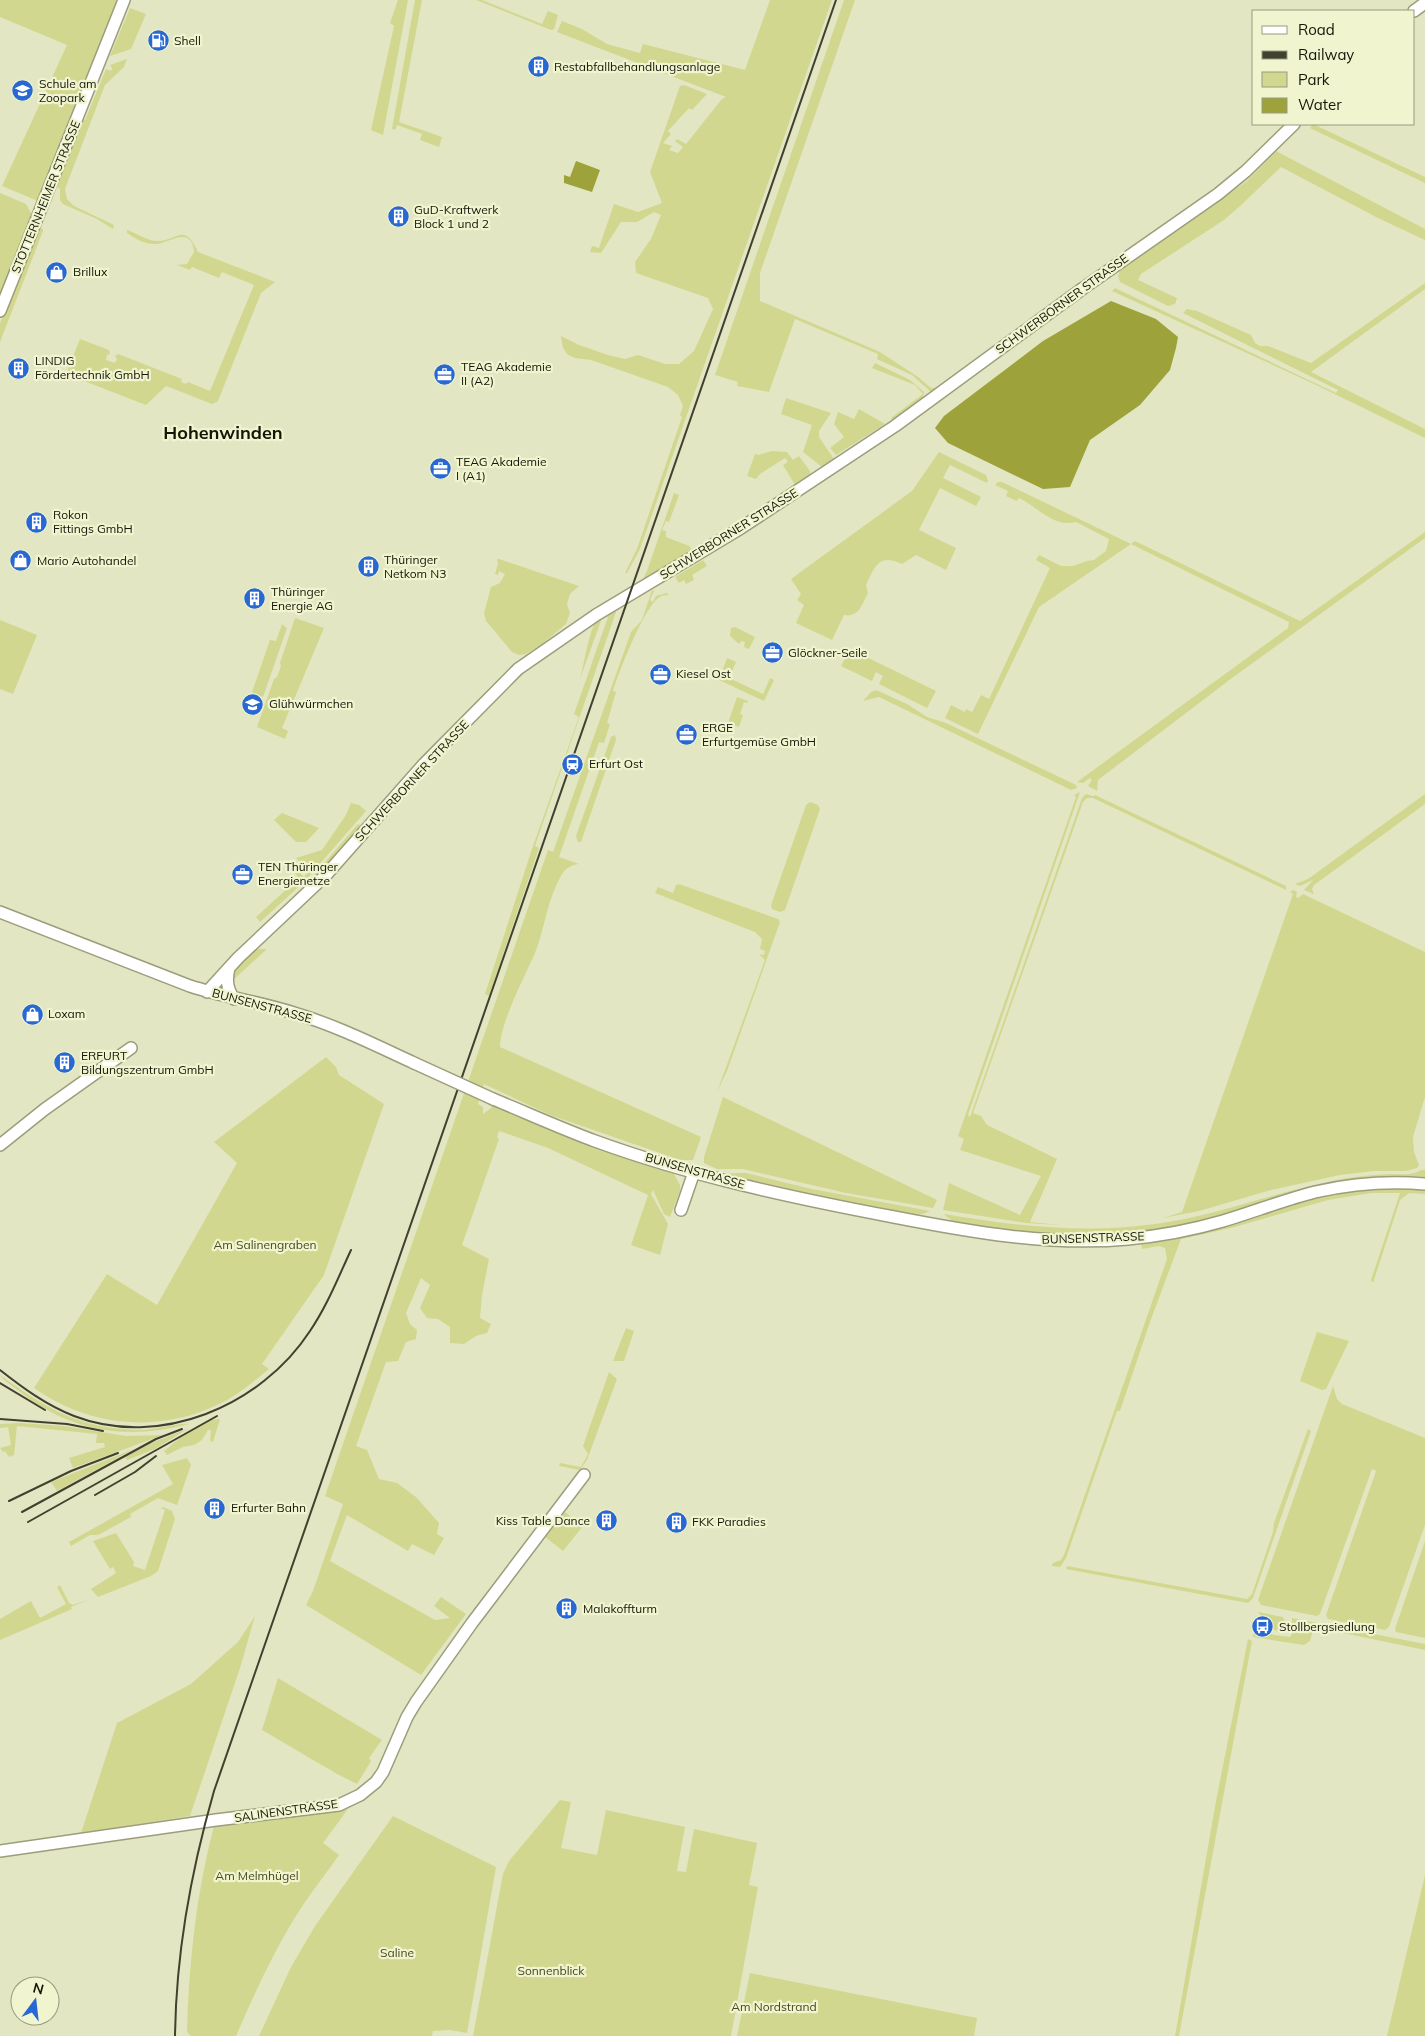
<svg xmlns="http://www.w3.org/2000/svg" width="1425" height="2036" font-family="Mulish,sans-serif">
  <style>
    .green { fill: #d2d78f }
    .water { fill: #9ea23b }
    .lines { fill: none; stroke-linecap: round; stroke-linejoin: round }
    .secondary-casing { stroke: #9b9d7b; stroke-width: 14 }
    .secondary { stroke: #fff; stroke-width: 11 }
    .rail { stroke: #40412f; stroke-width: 2 }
    .secondary-bridge-casing { stroke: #9b9d7b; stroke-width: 14; stroke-linecap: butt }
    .secondary-bridge { stroke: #fff; stroke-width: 11 }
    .labels { text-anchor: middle; stroke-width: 4.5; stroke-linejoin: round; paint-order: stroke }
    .poi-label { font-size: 12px; fill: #151609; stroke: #f0f4cf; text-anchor: start }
    .street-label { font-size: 12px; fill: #151609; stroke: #f0f4cf }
    .park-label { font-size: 12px; fill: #47491e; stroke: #f0f4cf }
    .district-label { font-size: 18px; font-weight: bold; fill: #151609; stroke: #f0f4cf }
  </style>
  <rect width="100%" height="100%" fill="#e3e6c2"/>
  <path class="green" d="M0 0H118L38 201 2 186 67 45 0 17Z
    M398 0H408L383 135 371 130 394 26 390 23Z
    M415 0H422L399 122 442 137 439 147 420 140 422 134 397 125 395 130 392 129Z
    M476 0H482L542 24 548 11 558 15 554 29 551 30Z
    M770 0H832L640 549 627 573H625L637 549 682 417 680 415 683 406 678 395 668 387 591 360 575 358 568 355 563 348 561 336 579 345 608 355 625 359 638 355 665 364H679L694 351 713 309 708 298 636 273 635 262 651 239 661 215 654 212 637 222H621L601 253 590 252 592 246 599 248 614 204 638 212 662 203 650 172 680 86 684 85 707 94 692 110 689 108 668 131 671 134 663 143 672 146 669 150 678 153 683 147 675 141 677 139 686 144 722 99 726 97 557 32 562 21 582 29 607 44 640 53 643 44 745 70Z
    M844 0H855L760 273V301L880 352 918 377 931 388H936L931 392 912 375 877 359 878 354 795 319 769 392 737 386 738 382 715 375Z
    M130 8 146 14 131 49 110 56Z
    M127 59 124 67 105 85 65 189 67 199 74 206 114 225 113 229 97 219 63 204 60 200V189L57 187 81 119 85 120 106 69 111 71 112 68 110 65Z
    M1313 124 1425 177V183L1310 128Z
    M1276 151 1425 229V240L1378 218 1281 167 1239 207 1224 220 1141 274 1138 280 1177 298 1175 304 1168 306 1120 282 1118 276 1120 271 1247 181Z
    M0 193 26 204 32 215 0 298Z
    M40 228 43 229V231L0 342V323Z
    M127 230C136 233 148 241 157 241 178 241 184 221 198 252L275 282 261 293 218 401 212 404 166 386 146 405 66 374 80 339 109 350 110 354 107 355 106 360 115 363 117 359 115 356 118 354 182 379 181 382 186 384 188 382 210 391 254 285 222 272 219 278 192 267 190 270 177 265 187 264 194 252C192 225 170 242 157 244 147 245 135 239 127 233Z
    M1425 283V289L1311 372 1425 429V438L1312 383 1112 291 1115 288 1336 393 1338 390 1183 313 1187 309 1197 311 1251 335 1255 343 1260 346H1268L1311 363Z
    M875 363 910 380 924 392C924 403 903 414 894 420L891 418 923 394 915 385 872 368Z
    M786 398 831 413 819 431V437L834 459 822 467 803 452 812 425 781 414Z
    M859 409 885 424 836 455 830 448 844 437 834 424 838 412 854 419Z
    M772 451 787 452 793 460 799 456 810 471V475L795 485 783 465 788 462 785 458 760 474 756 479 747 476 755 454 758 455Z
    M939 452 986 475 988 481 987 483 950 465 943 478 981 497 976 506 940 488 919 530 956 548 946 570 916 555 902 564C879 553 875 566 866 585L868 593C862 604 859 618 844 615L832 640 796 623 804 605 797 600 801 594 791 579 912 491Z
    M998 482H1002L1131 544 1135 541 1300 621 1425 532V538L1232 678 1098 780 1097 791 1088 786 1092 780 1090 778 1083 783 1077 782 1288 628 1289 622 1131 544 1039 607 978 734 945 718 951 705 965 712 966 709 972 712 981 695 989 699 1050 568 1036 560 1039 555 1061 566H1073L1087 561 1094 560 1106 551 1109 539 1076 522C1053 528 1038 507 1019 498L1017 501 1006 496 1008 491 995 485Z
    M674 493 679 495 669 522 666 521 662 530 666 531V537L689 546 693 551 641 584 647 571Z
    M497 559H499L579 586 570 594 567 604 570 613 566 624 542 644 526 654 519 655 512 652 486 621 484 613 491 587 500 583 505 574 499 571 498 575 495 574 498 564Z
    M703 560 707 566 692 575 694 580 686 584 684 580 679 583 675 577Z
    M652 590 654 591 650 600 653 602 656 596 667 593 669 595C666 595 663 595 661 596 645 604 619 672 613 691L616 692 607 723 610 724 604 743 599 742 559 857 579 864C571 865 565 868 561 876 547 900 545 928 535 953 525 976 500 1023 500 1047L701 1137 693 1160H680L550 1115 484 1084 478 1104 483 1107V1114L491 1108 492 1103 602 1151 674 1174 680 1185V1191L670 1217 664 1214 653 1190 651 1194 668 1224 660 1255 631 1245 648 1195 548 1148 499 1131 497 1138 499 1139 462 1245 489 1259 482 1295 480 1318 491 1324 487 1333 476 1336 464 1344 450 1343V1327L438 1319 427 1318 420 1308 430 1285 421 1278 406 1313 410 1324 417 1330 416 1339 406 1342 398 1361 386 1362 356 1446 367 1450 379 1479 397 1483 416 1497 439 1523 437 1534 444 1538 434 1555 412 1544 408 1551 347 1515 330 1561 435 1620 450 1618 434 1606 441 1597 466 1614 421 1675 306 1605 313 1591 343 1504 325 1496 548 850 553 852 631 632 642 620Z
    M616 608V612L535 846 539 848 489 996 485 994 533 846 579 717 574 714 608 617 603 615 580 679C584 664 589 632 596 621 599 615 610 611 616 608Z
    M295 618 324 628 282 728 288 731 285 739 257 727 274 679 277 677 281 666 280 663Z
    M0 620 37 635 13 694 0 689Z
    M282 624 287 628 263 697 252 692 270 640 276 641Z
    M735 627 755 637 749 649 744 647 745 642 741 641 739 644 730 636 731 628Z
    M850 649 936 691 927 708 879 684 883 676 876 672 872 681 841 666Z
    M727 658 736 662 729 678 763 694 770 678 774 680 764 701 719 680Z
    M876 690 907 704 927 717 946 723 1076 785 1077 788 1071 790 879 697 863 701 871 692Z
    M737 697 748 701 747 703 744 702 740 714 743 715 739 727 728 723Z
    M615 735 616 740 581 842H578L576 836 611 737Z
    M1080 792 968 1115 970 1117 1082 798 1086 794 1093 796 1095 795 1286 886V890L1093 798H1087L1083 802 973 1113 981 1116 987 1125 1057 1159 1030 1222 1061 1225 1026 1223 943 1210 949 1183 1020 1215 1041 1176 960 1150 964 1139 958 1136 1076 797 1074 795Z
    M1425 794V804L1314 885 1312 889 1314 894 1304 890 1313 880 1300 886 1295 884 1308 879Z
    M810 802 818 805 820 809 785 910 780 912 772 909 771 905 806 805Z
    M351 803 359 805 366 811 304 882 260 922 256 917 299 878 289 866 291 864 304 877 308 872 296 858 322 850 346 815Z
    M282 813 319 828 306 842H296L274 820Z
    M358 824 363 827 321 874 270 922 268 921 307 883Z
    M679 884 778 919 780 922 727 1071 717 1092 765 960 759 954 764 955 765 951 760 949 762 939 755 932 655 893 658 887 673 893 676 885Z
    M1293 890 1297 892 1296 897 1298 898 1303 894 1425 952V1097L1413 1137 1414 1152 1419 1165 1417 1168 1406 1171H1374L1340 1175 1271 1190 1199 1211 1163 1218 1182 1212 1293 894 1290 892Z
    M258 949H267L230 983C235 969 244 955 258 949Z
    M326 1057 336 1067 339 1075 384 1104 324 1275 262 1364 269 1369C257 1379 245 1389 232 1397 225 1402 216 1405 208 1409 149 1433 85 1424 34 1388L107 1274 157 1305 237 1163 214 1142Z
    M723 1097 937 1200 933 1208 846 1193 743 1169H717L704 1163V1157Z
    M1421 1170H1425V1177C1352 1170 1283 1198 1214 1217 1142 1237 1067 1240 993 1228 977 1226 955 1227 944 1214 1015 1226 1083 1234 1155 1224 1215 1216 1272 1193 1332 1181 1350 1177 1369 1175 1388 1174 1400 1174 1411 1176 1421 1170Z
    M737 1173H746L812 1189 930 1211 923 1214 915 1215 849 1203 724 1174Z
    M1402 1188 1425 1189V1194L1409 1193 1400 1200 1373 1283 1371 1280 1400 1193H1371L1328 1200 1231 1228 1181 1239 1150 1322 1120 1411H1117L1066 1558 1060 1567 1052 1566 1053 1563 1061 1560 1064 1555 1167 1259 1165 1248 1159 1246 1142 1249 1141 1241 1337 1193Z
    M626 1328 634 1331 624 1361H613Z
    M1317 1332 1349 1341 1326 1389 1322 1390 1300 1381Z
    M609 1372 617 1379 587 1460 580 1470 559 1466 560 1463 581 1467 588 1454 583 1446Z
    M0 1375C47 1409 80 1429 141 1430 155 1430 180 1422 189 1424 129 1440 74 1433 23 1394 16 1388 4 1382 0 1375Z
    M1333 1386 1337 1399 1342 1404 1425 1438V1525L1389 1627 1385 1630 1328 1619 1326 1615 1376 1471 1372 1469 1320 1614 1317 1616 1261 1605 1258 1600Z
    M220 1419 213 1442 210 1441 211 1430H208L202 1440 194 1445 183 1447 167 1455 164 1451C179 1439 200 1419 220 1419Z
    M20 1423 64 1426 126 1436 163 1435 73 1468 69 1458 105 1447 104 1443H96L97 1434 17 1426 14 1455 9 1457 5 1451 3 1452 0 1448 11 1445 8 1427 0 1428V1424Z
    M189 1428 155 1449 127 1460 125 1457 149 1444Z
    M1308 1429 1311 1431 1253 1598 1248 1603 1066 1569 1067 1566 1247 1599 1252 1594 1273 1532 1274 1523Z
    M134 1449 57 1491 51 1482Z
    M187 1458 191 1465 177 1505 158 1498 130 1514 131 1517 98 1535H90L71 1546 69 1542 173 1484 162 1465Z
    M163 1507 172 1511 175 1519 158 1571 151 1576 98 1597 91 1589 116 1573 113 1567 110 1569 93 1541 116 1533 134 1562 133 1566 145 1570 165 1510 161 1508Z
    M565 1512 583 1526 563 1551 545 1537Z
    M1425 1541V1638L1396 1632 1395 1629Z
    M60 1585 69 1603 73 1605 90 1599 71 1607 72 1609 0 1640V1619L31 1601 40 1618 66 1604 57 1587Z
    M1258 1612 1283 1617 1285 1622 1284 1629 1279 1632 1270 1628Z
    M255 1616 240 1668 190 1816 81 1833 117 1723 191 1684 238 1642Z
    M1255 1616 1261 1629 1263 1628 1266 1632 1274 1635 1290 1637 1292 1634V1618L1425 1644V1650L1319 1628 1313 1630 1310 1641 1304 1645 1253 1637Z
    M1248 1639 1252 1641 1179 2036H1175L1216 1801Z
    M278 1678 382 1740 369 1758 371 1761 357 1784C324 1768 294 1748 262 1730Z
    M560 1800 571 1802 561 1848 597 1855 606 1810 685 1827 677 1871 686 1872 694 1829 757 1843 749 1885 758 1887 731 2036H473L503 1874 509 1861Z
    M348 1809 323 1843 339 1855C328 1871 316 1886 305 1902 277 1944 256 1990 236 2036H191L187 2032C189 1962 196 1894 214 1826L336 1812Z
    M393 1816 496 1867 467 2033 450 2030 433 2031 432 2036H259L291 1967 315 1926Z
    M1425 1875V2036H1387Z
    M750 1973 977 2018 974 2036H737Z"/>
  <path class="water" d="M576 161 600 170 592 192 564 183V175L570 177Z
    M1111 301 1156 319 1178 337 1176 348 1170 370 1140 405 1090 440 1070 487 1043 489 948 443 935 428 944 416 1043 341Z"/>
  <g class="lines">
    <defs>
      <path id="secondary" d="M1414 11 1425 3
        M0 311 124 0
        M0 912 190 986C224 997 260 1002 294 1013 335 1025 375 1045 414 1063
        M229 968C226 981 227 988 234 999
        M207 992 238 958 325 876 424 764 518 669 596 615 741 528 895 426 1082 289 1218 194 1246 171 1294 124
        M493 1099C527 1113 560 1128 595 1141 691 1176 793 1198 894 1217 971 1232 1049 1246 1128 1239 1160 1236 1192 1230 1223 1221 1253 1212 1284 1200 1315 1192 1351 1184 1388 1181 1425 1184
        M0 1145 45 1109 131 1048
        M681 1210 694 1172
        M0 1851 216 1820 339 1805 360 1795 376 1782 383 1772 407 1717 416 1702 472 1623 584 1475"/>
    </defs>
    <use href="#secondary" class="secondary-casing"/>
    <use href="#secondary" class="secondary"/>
    <path class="rail" d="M0 1370C23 1388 46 1405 74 1416 160 1449 261 1406 310 1331 327 1306 338 1278 351 1250
      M0 1383 45 1410
      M0 1419 67 1424 103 1431
      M95 1495 135 1472 156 1456
      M9 1501 71 1471 118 1453
      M22 1512 156 1439 182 1429
      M28 1522 217 1416
      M175 2036C176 1953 191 1871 214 1791L836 0"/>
    <defs>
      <path id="secondary-bridge" d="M414 1063 493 1099"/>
    </defs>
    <use href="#secondary-bridge" class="secondary-bridge-casing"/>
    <use href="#secondary-bridge" class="secondary-bridge"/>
  </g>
  <defs>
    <symbol id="fuel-disc" viewBox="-11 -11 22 22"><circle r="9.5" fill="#2868d4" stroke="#f0f4cf"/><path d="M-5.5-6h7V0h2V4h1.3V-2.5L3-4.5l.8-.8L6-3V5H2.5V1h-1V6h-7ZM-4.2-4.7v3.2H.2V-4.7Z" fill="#fff"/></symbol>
    <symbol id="building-disc" viewBox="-11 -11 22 22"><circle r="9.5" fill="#2868d4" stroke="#f0f4cf"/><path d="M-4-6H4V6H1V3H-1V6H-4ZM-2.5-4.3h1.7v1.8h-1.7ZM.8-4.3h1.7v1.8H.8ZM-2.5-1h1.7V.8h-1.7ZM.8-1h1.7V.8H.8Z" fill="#fff"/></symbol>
    <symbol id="school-disc" viewBox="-11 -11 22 22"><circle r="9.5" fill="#2868d4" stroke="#f0f4cf"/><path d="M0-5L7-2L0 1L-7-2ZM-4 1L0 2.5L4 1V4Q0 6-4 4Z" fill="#fff"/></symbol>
    <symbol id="shop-disc" viewBox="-11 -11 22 22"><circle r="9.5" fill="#2868d4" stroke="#f0f4cf"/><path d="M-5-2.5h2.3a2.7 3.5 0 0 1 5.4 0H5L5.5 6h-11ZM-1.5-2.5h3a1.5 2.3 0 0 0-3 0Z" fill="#fff"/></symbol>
    <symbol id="office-disc" viewBox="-11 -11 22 22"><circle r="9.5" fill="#2868d4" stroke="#f0f4cf"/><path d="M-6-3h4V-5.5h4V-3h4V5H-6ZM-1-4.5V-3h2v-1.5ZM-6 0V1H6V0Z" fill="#fff"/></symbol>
    <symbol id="station-disc" viewBox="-11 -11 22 22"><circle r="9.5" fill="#2868d4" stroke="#f0f4cf"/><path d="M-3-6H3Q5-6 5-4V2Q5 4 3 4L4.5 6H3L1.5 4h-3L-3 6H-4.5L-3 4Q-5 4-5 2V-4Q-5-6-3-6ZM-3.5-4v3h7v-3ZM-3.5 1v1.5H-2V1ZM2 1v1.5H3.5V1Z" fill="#fff"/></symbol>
    <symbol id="bus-disc" viewBox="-11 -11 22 22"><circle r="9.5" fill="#2868d4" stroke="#f0f4cf"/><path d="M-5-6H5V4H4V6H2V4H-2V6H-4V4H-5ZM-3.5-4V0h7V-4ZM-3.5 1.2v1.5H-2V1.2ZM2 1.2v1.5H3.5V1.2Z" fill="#fff"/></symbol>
  </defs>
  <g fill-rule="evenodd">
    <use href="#fuel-disc" x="146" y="28" width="25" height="25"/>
    <use href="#building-disc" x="526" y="54" width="25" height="25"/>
    <use href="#school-disc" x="10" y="78" width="25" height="25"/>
    <use href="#building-disc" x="386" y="204" width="25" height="25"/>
    <use href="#shop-disc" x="44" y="260" width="25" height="25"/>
    <use href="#building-disc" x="6" y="356" width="25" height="25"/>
    <use href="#office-disc" x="432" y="362" width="25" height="25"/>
    <use href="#office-disc" x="428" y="456" width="25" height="25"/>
    <use href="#building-disc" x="24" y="510" width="25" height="25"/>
    <use href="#shop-disc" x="8" y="548" width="25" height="25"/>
    <use href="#building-disc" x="356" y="554" width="25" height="25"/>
    <use href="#building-disc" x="242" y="586" width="25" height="25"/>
    <use href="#office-disc" x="760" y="640" width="25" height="25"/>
    <use href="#office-disc" x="648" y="662" width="25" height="25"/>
    <use href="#school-disc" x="240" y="692" width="25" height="25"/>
    <use href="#office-disc" x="674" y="722" width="25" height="25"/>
    <use href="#station-disc" x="560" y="752" width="25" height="25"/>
    <use href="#office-disc" x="230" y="862" width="25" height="25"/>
    <use href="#shop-disc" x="20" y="1002" width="25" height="25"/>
    <use href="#building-disc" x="52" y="1050" width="25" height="25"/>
    <use href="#building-disc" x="202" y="1496" width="25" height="25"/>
    <use href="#building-disc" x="594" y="1508" width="25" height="25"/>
    <use href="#building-disc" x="664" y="1510" width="25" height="25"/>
    <use href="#building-disc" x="554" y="1596" width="25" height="25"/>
    <use href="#bus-disc" x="1250" y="1614" width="25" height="25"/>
  </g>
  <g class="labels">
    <g class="poi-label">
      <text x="174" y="45">Shell</text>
      <text x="554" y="71">Restabfallbehandlungsanlage</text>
      <text x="39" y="88">Schule am<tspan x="39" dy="14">Zoopark</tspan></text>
      <text x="414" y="214">GuD-Kraftwerk<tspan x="414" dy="14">Block 1 und 2</tspan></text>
      <text x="73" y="276">Brillux</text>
      <text x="35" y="365">LINDIG<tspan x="35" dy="14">Fördertechnik GmbH</tspan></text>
      <text x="461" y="371">TEAG Akademie<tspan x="461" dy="14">II (A2)</tspan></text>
      <text x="456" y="466">TEAG Akademie<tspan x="456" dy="14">I (A1)</tspan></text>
      <text x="53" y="519">Rokon<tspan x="53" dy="14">Fittings GmbH</tspan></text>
      <text x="384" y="564">Thüringer<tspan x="384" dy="14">Netkom N3</tspan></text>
      <text x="37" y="565">Mario Autohandel</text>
      <text x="271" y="596">Thüringer<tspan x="271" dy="14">Energie AG</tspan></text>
      <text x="788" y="657">Glöckner-Seile</text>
      <text x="676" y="678">Kiesel Ost</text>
      <text x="269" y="708">Glühwürmchen</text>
      <text x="702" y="732">ERGE<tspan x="702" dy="14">Erfurtgemüse GmbH</tspan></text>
      <text x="589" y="768">Erfurt Ost</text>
      <text x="258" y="871">TEN Thüringer<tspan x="258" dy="14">Energienetze</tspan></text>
      <text x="48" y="1018">Loxam</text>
      <text x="81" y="1060">ERFURT<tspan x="81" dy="14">Bildungszentrum GmbH</tspan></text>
      <text x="231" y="1512">Erfurter Bahn</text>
      <text x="590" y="1525" text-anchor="end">Kiss Table Dance</text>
      <text x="692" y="1526">FKK Paradies</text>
      <text x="583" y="1613">Malakoffturm</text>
      <text x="1279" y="1631">Stollbergsiedlung</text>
    </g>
    <g class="street-label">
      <text transform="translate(46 197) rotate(-68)" y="4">STOTTERNHEIMER STRASSE</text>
      <text transform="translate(1062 304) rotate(-36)" y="4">SCHWERBORNER STRASSE</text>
      <text transform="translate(729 534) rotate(-32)" y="4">SCHWERBORNER STRASSE</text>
      <text transform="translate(412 781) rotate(-47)" y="4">SCHWERBORNER STRASSE</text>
      <text transform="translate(262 1006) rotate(15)" y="4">BUNSENSTRASSE</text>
      <text transform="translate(695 1171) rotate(16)" y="4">BUNSENSTRASSE</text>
      <text transform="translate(1093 1238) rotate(-2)" y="4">BUNSENSTRASSE</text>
      <text transform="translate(286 1811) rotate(-8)" y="4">SALINENSTRASSE</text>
    </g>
    <g class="park-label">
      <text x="265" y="1249">Am Salinengraben</text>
      <text x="257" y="1880">Am Melmhügel</text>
      <text x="397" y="1957">Saline</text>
      <text x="551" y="1975">Sonnenblick</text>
      <text x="774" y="2011">Am Nordstrand</text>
    </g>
    <g class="district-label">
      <text x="223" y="439">Hohenwinden</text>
    </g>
  </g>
  <rect x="1252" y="10" width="162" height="115" fill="#f0f4cf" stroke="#989b80"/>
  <rect x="1262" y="26" width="25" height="8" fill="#ffffff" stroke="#989b80"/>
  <text x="1298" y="35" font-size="15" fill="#151609">Road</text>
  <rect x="1262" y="51" width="25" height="8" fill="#40412f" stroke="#989b80"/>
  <text x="1298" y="60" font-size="15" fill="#151609">Railway</text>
  <rect x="1262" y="72" width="25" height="15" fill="#d2d78f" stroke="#989b80"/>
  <text x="1298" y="85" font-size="15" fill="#151609">Park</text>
  <rect x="1262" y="98" width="25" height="15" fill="#9ea23b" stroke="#989b80"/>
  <text x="1298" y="110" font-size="15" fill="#151609">Water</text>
  <g transform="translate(35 2001) rotate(15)"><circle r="24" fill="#f0f4cf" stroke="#989b80"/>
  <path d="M0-4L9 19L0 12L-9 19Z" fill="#2868d4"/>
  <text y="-8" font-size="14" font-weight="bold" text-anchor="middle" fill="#151609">N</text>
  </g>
</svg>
